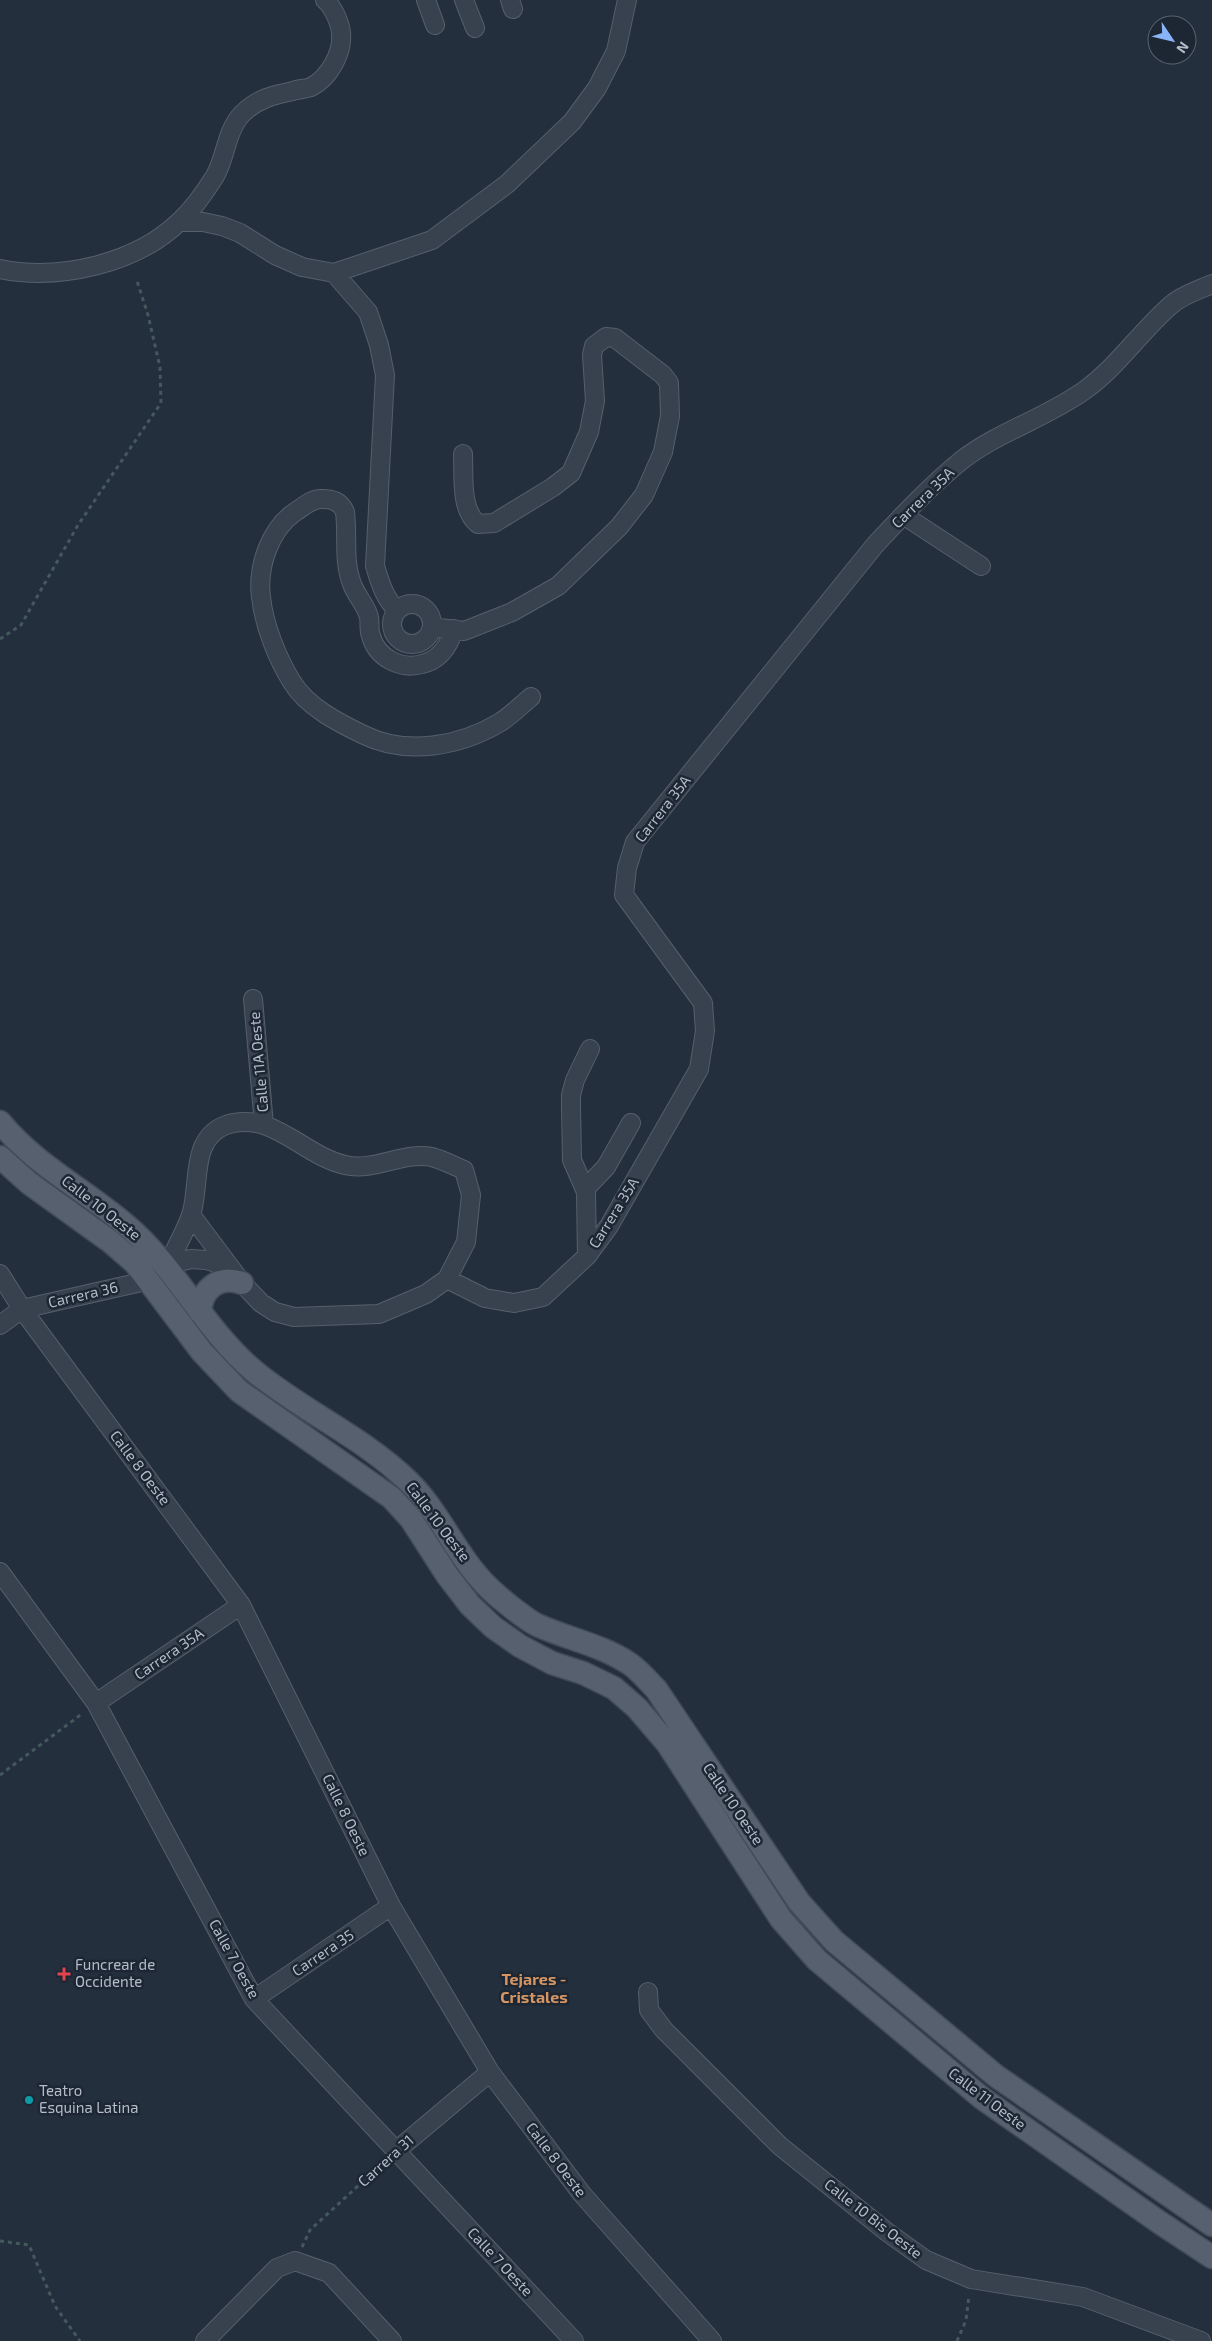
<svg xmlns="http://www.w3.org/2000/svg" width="1212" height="2341" font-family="'Exo 2',sans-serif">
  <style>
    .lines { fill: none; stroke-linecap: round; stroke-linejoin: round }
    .minor-casing { stroke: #565f6c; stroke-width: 20 }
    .major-casing { stroke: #414a57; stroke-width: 25 }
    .path { stroke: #44595c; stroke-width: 3; stroke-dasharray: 4 4; stroke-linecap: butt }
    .minor { stroke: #38414e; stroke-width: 18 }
    .major { stroke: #56606e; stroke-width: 22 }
    .health-dot { fill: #e0444e; stroke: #1d2633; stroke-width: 2 }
    .culture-dot { fill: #0f9aa8; stroke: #1d2633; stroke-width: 2 }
    .labels { text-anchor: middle; stroke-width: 5; stroke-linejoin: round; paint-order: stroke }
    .street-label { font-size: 15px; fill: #b4bcc9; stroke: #1d2633 }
    .poi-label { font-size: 15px; fill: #b4bcc9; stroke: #1d2633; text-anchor: start }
    .neighbourhood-label { font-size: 16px; font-weight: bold; fill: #d59563; stroke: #1d2633 }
  </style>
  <rect width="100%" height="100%" fill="#242f3e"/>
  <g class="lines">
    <defs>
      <path id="minor" d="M426 0 435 25
        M464 0 475 28
        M510 0 513 9
        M180 222H203L222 226 240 233 275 255 302 267 334 273 432 240 507 184 572 122 597 88 616 51 627 0
        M0 269C59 281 136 264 180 221 194 208 205 192 215 176 226 157 226 131 242 114 257 99 273 95 293 91 298 89 306 89 311 87 329 78 343 53 341 33 340 22 333 7 325 0
        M334 273 368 312 379 345 385 375 375 566C380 582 384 598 397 610
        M903 515 981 566
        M392 624a20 20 0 1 1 40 0a20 20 0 1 1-40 0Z
        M432 627 464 631 512 612 558 586 619 527 644 495 663 452 670 416 669 383 663 375 615 338 606 337 594 346 592 355 595 401 589 432 571 473 553 487 494 523 478 524C460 510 464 476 463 454
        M454 629C449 646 440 660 422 664 401 670 377 658 371 636 368 629 371 620 368 614 364 603 356 595 352 584 343 561 348 536 345 512 340 501 333 499 321 499 311 499 303 507 295 512 270 529 257 567 261 597 264 625 277 658 292 682 307 707 339 723 364 735 407 756 460 746 499 723 511 716 521 705 531 697
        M253 999 264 1125
        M586 1188 606 1167 631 1123
        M587 1256 586 1192 572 1160 571 1108V1095L575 1080 590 1049
        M167 1267C174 1250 185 1233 191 1215 201 1185 189 1139 226 1125 237 1121 252 1121 264 1125 293 1135 315 1158 345 1165 374 1172 404 1151 432 1157 443 1160 454 1166 464 1170L471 1195 466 1242 447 1279 426 1294 379 1314 294 1317 275 1312 261 1303 242 1283 191 1215
        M0 1274 22 1309 241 1605 391 1906 490 2072 582 2194 712 2341
        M447 1279 485 1298 514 1303 543 1297 587 1256 609 1226 699 1069 705 1031 703 1003 624 895 627 868 635 842 875 545C902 516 931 485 962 460 1000 431 1046 418 1085 390 1118 366 1141 331 1171 305 1182 295 1199 290 1212 284
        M0 1325 22 1309 137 1283 179 1262 191 1259 206 1260 220 1264 232 1272
        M0 1572 96 1703 254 1999 574 2341
        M96 1703 241 1605
        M648 1992 649 2010 664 2030 780 2146 887 2232 926 2260 971 2279 1083 2297 1201 2341
        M254 1999 391 1906
        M396 2151 490 2072
        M205 2341 277 2268 295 2261 329 2273 392 2341"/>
      <path id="major" d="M0 1122C35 1165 84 1189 126 1225 176 1267 204 1329 254 1371 302 1411 363 1437 408 1481 440 1512 456 1556 488 1587 498 1597 525 1619 537 1625 568 1639 602 1645 630 1664 640 1671 648 1681 656 1689L799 1902 834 1941 996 2076 1212 2225
        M0 1157 29 1183 111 1242 135 1263 202 1352 239 1391 392 1498 411 1519 447 1575 470 1605 493 1627 520 1646 552 1663 583 1673 614 1688 637 1708 667 1743 781 1919 817 1960 982 2098 1159 2222 1212 2257
        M200 1312C202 1288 219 1275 242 1283"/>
    </defs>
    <use href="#minor" class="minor-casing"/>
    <use href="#major" class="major-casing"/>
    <path class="path" d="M0 639 21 625 78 525 161 403 160 367 148 315 137 281
      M0 1775 83 1713
      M0 2241 29 2245 55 2306 80 2341
      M302 2247 310 2230 384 2162
      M957 2341 966 2320 969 2296"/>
    <use href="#minor" class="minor"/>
    <use href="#major" class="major"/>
  </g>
  <path class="health-dot" d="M61.5 1966.5h5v5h5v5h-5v5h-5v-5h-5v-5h5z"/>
  <circle class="culture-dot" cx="29" cy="2100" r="5"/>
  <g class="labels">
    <g class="street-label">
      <text transform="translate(923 498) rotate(-44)" y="5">Carrera 35A</text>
      <text transform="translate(663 809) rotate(-52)" y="5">Carrera 35A</text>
      <text transform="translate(259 1062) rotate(-95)" y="5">Calle 11A Oeste</text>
      <text transform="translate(101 1208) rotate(38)" y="5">Calle 10 Oeste</text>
      <text transform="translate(614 1213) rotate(-58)" y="5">Carrera 35A</text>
      <text transform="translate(83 1295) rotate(-13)" y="5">Carrera 36</text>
      <text transform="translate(140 1468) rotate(53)" y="5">Calle 8 Oeste</text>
      <text transform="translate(438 1522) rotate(53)" y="5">Calle 10 Oeste</text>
      <text transform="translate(169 1654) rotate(-34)" y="5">Carrera 35A</text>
      <text transform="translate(733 1804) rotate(56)" y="5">Calle 10 Oeste</text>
      <text transform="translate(346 1815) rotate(64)" y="5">Calle 8 Oeste</text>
      <text transform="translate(323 1953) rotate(-34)" y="5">Carrera 35</text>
      <text transform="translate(234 1959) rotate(61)" y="5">Calle 7 Oeste</text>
      <text transform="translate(987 2099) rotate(37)" y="5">Calle 11 Oeste</text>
      <text transform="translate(556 2160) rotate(53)" y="5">Calle 8 Oeste</text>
      <text transform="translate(386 2161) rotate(-42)" y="5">Carrera 31</text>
      <text transform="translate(873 2219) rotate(38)" y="5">Calle 10 Bis Oeste</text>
      <text transform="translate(500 2262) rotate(47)" y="5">Calle 7 Oeste</text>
    </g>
    <g class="poi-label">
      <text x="75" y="1970">Funcrear de<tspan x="75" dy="17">Occidente</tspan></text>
      <text x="39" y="2096">Teatro<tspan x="39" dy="17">Esquina Latina</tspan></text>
    </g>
    <g class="neighbourhood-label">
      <text x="534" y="1985">Tejares -<tspan x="534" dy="18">Cristales</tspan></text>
    </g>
  </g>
  <g transform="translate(1172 40) rotate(125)"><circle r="24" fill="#1d2633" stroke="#59626f"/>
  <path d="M0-4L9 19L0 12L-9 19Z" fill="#8ab4f8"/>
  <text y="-8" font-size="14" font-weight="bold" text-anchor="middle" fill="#b4bcc9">N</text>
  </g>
</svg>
